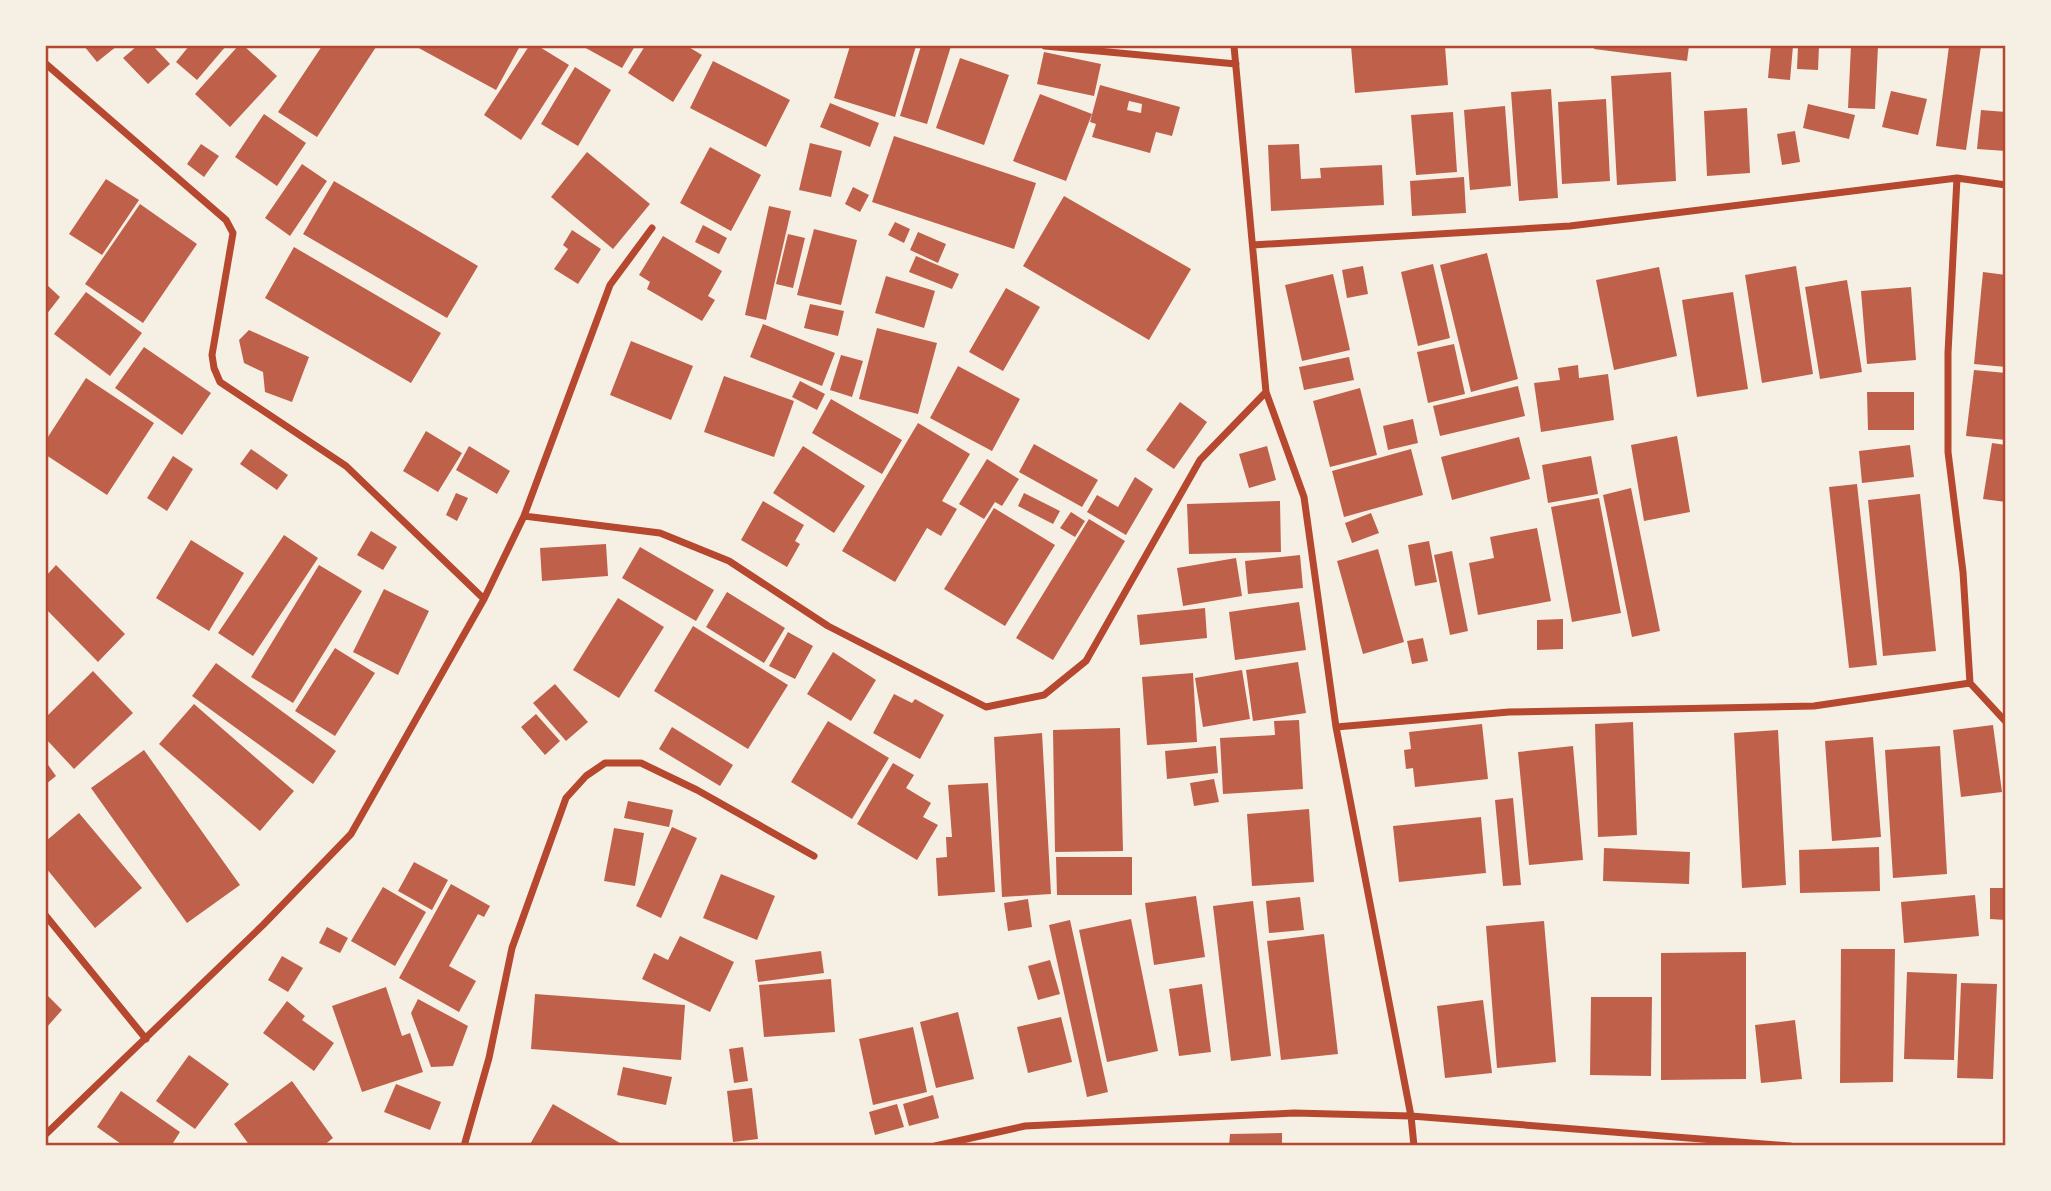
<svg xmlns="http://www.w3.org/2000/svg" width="2051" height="1191" font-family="Arial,sans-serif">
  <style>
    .building { fill: #bf614a; fill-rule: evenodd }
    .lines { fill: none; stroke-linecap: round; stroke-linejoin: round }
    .minor { stroke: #b5482f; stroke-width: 7 }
    .neatline { fill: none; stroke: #b5482f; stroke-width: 2.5 }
  </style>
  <rect width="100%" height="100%" fill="#f6efe4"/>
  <path class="building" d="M84 46H117L97 62Z
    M137 46H153L170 64 148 84 123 58Z
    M189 46H226L197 80 176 62Z
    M238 46H244L277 76 230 127 195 94Z
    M322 46 376 47 317 137 278 112Z
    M415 46H520L496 90Z
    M529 46H538L569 65 521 140 484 115Z
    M582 46H635L622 68Z
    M645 46H687L702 55 673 102 628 73Z
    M850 46H916L895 117 834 98Z
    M921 46H951L927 124 900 116Z
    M1351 46H1445L1448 85 1355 93Z
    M1595 46H1689L1687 61 1594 49Z
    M1771 46H1793L1790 80 1768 78Z
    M1798 46H1819L1818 70 1797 69Z
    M1851 46H1878L1875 109 1848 108Z
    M1949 46H1981L1966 150 1936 146Z
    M1044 52 1101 64 1094 96 1037 84Z
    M960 58 1009 75 984 145 936 128Z
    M713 61 790 100 766 147 690 108Z
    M575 67 611 90 578 146 541 124Z
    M1671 72 1676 181 1617 185 1611 76Z
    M1100 85 1180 107 1172 136 1156 132 1150 153 1092 137 1096 124 1090 122ZM1129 101 1142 104 1141 113 1127 110Z
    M1551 89 1558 198 1519 201 1511 92Z
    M1891 91 1927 99 1918 135 1882 127Z
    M1040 94 1092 114 1066 181 1013 161Z
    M1606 99 1610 181 1562 184 1558 102Z
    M830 103 879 123 870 147 820 127Z
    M1808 104 1855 115 1849 139 1803 128Z
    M1505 106 1511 186 1470 190 1464 110Z
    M1747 108 1750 173 1707 176 1704 111Z
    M1981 110 2006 112V151L1977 149Z
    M1453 112 1457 172 1416 175 1411 115Z
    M264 114 306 143 277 186 235 157Z
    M1795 131 1800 162 1782 165 1777 134Z
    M894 136 1036 183 1014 249 872 202Z
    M810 143 842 151 831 197 799 190Z
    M201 144 219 156 204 177 187 164Z
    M1299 144 1301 179 1321 178 1320 168 1382 165 1384 205 1271 211 1268 145Z
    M710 147 761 175 731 231 680 203Z
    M587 152 650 204 613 249 551 197Z
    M302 164 327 181 290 236 265 218Z
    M1464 177 1466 213 1412 216 1410 181Z
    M106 179 139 200 102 255 69 234Z
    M334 181 478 266 447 318 303 234Z
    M853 187 869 195 860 212 845 204Z
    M1064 196 1191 269 1149 340 1023 266Z
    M140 204 197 244 143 323 85 284Z
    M769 206 791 211 766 320 745 315Z
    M895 222 910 229 904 243 888 235Z
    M703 225 727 238 719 254 695 242Z
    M814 229 857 240 841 305 797 295Z
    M572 230 601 249 578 284 554 269 568 249 563 245Z
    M918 232 946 244 938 263 910 250Z
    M788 234 805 238 793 288 776 284Z
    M663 236 722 271 708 296 715 300 702 321 647 289 650 282 639 275Z
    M294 247 441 333 411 383 265 298Z
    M1487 253 1518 379 1471 392 1440 265Z
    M916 256 959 274 952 289 909 272Z
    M1433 264 1450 338 1418 346 1401 272Z
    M1363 266 1368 294 1347 298 1342 270Z
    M1796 266 1813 374 1762 383 1745 275Z
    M1659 267 1677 356 1614 370 1596 280Z
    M1983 272 2006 275V367L1974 364Z
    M1333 274 1350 350 1302 361 1285 285Z
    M886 276 935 291 924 328 875 313Z
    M1847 280 1862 372 1820 379 1805 287Z
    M46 284 60 297 46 315Z
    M1911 287 1916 360 1867 364 1861 291Z
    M1006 288 1040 307 1003 371 969 352Z
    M86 292 142 333 110 376 54 334Z
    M1733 292 1748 389 1697 397 1682 300Z
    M810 304 844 311 838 336 804 328Z
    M763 324 835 353 822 386 750 357Z
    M877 328 937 343 918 414 859 399Z
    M249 330 309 357 292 402 265 392 263 372 244 363 239 340Z
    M631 341 693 366 671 420 610 395Z
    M1454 344 1465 394 1428 403 1417 352Z
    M144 347 211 393 182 435 115 388Z
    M841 355 863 361 852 397 830 390Z
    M1349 357 1354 380 1304 390 1299 367Z
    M1578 365 1579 378 1608 374 1614 420 1541 432 1534 383 1560 380 1558 368Z
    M958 366 1020 399 992 451 930 418Z
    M1974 370 2006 373V440L1966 436Z
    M724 376 794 401 774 457 704 432Z
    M86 378 154 423 107 495 46 455V440Z
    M800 381 825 394 817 410 792 397Z
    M1518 386 1525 416 1440 436 1433 406Z
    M1360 388 1377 455 1330 467 1313 401Z
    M1867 392H1914V430H1868Z
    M831 399 902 440 882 474 812 433Z
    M1180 402 1207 422 1174 469 1146 450Z
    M1413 419 1418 443 1388 450 1383 426Z
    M918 423 970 454 942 501 957 509 941 536 927 528 895 582 842 551Z
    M426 431 462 453 438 492 403 471Z
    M1677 436 1690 512 1644 521 1631 445Z
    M1519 437 1530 479 1452 500 1441 457Z
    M1992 443 2006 445V502L1983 499Z
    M1034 444 1098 480 1082 507 1019 472Z
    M1910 445 1914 477 1862 483 1859 451Z
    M469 446 510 471 497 494 456 470Z
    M803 446 865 486 834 533 773 493Z
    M1267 446 1276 480 1249 488 1239 454Z
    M251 449 288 475 277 490 240 464Z
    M1411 449 1423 495 1344 517 1332 471Z
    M173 456 193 469 167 511 147 498Z
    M1591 456 1598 494 1548 503 1542 465Z
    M987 459 1019 479 1002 506 995 502 984 519 959 504Z
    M1135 477 1153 489 1126 535 1087 512 1097 495 1118 507Z
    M1857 484 1877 665 1849 668 1829 487Z
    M1631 488 1660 631 1632 637 1603 495Z
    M456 493 468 498 457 521 446 515Z
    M1024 493 1060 511 1053 524 1018 506Z
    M1920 494 1936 651 1883 656 1868 500Z
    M1599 498 1621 613 1572 622 1551 507Z
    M763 501 804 525 795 541 800 544 787 567 741 540Z
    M1280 501 1281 552 1189 554 1187 504Z
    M994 508 1055 545 1005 626 944 589Z
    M1071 512 1085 521 1075 537 1060 528Z
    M1371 513 1379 533 1352 543 1345 523Z
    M1089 519 1125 541 1053 660 1016 638Z
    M1537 528 1551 601 1478 615 1469 563 1494 558 1490 537Z
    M371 531 397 547 383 570 357 555Z
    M284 535 318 558 253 656 218 633Z
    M191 540 244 573 209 631 156 598Z
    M1429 541 1437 582 1415 586 1408 545Z
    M606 544 608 576 542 581 540 548Z
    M640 547 714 590 696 621 622 578Z
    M1378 549 1404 642 1363 654 1337 561Z
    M1452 551 1468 631 1450 635 1434 555Z
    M1300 555 1303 588 1248 594 1245 561Z
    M1236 558 1242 596 1183 606 1177 568Z
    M56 565 125 634 98 662 46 609V576Z
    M319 565 362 591 293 703 251 677Z
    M384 589 429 611 398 675 353 652Z
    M727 592 785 628 764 663 706 627Z
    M618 598 664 627 619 698 573 670Z
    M1299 602 1306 650 1235 660 1229 612Z
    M1205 608 1207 638 1140 645 1137 615Z
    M1563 619V649L1537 650V620Z
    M693 626 788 685 748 749 654 691Z
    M788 632 813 646 795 679 769 666Z
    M1423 638 1428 661 1412 664 1407 641Z
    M335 648 375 673 335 736 295 711Z
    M833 652 876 680 851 721 807 694Z
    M1298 662 1306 713 1253 721 1246 670Z
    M216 663 336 751 313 784 192 696Z
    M1242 670 1250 719 1203 727 1195 678Z
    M93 671 133 713 74 769 46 739V717Z
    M1193 673 1197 742 1147 745 1142 677Z
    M555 684 588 722 566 741 533 703Z
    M894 694 912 703 915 699 944 715 920 759 873 733Z
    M194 704 294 791 260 831 159 744Z
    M536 714 560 741 545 755 521 727Z
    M1299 720 1303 789 1223 794 1220 738 1275 735 1274 721Z
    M828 721 889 758 852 819 791 782Z
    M1633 722 1637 835 1598 837 1595 724Z
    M1482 724 1488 779 1415 787 1413 768 1406 769 1404 750 1411 749 1409 732Z
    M1993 725 2002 792 1961 797 1953 730Z
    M672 727 733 765 720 786 659 749Z
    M1120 728 1123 851 1055 852 1053 730Z
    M1778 730 1786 885 1742 888 1734 733Z
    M1042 733 1051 894 1002 897 994 737Z
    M1873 737 1881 837 1832 841 1825 741Z
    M1216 746 1218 773 1167 779 1165 751Z
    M1573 746 1583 860 1529 865 1518 752Z
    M1940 746 1947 874 1893 878 1885 750Z
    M144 750 240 885 187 923 91 788Z
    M46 762 56 776 46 784Z
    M893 763 914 775 906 788 931 803 923 817 938 825 917 860 857 824Z
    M1214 779 1219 802 1194 806 1190 783Z
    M988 783 995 892 938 896 936 858 947 857 946 837H952L948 785Z
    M1513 798 1521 885 1503 886 1495 800Z
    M628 801 673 810 669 827 624 818Z
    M1309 809 1314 882 1252 886 1247 814Z
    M79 813 142 888 95 928 46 868V841Z
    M1481 817 1486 873 1399 882 1393 826Z
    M672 827 697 838 661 918 636 906Z
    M614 828 644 833 635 886 604 881Z
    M1879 847 1880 891 1800 893 1799 850Z
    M1604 848 1690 852 1689 884 1603 881Z
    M1056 857H1132V895H1057Z
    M414 862 448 880 432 910 398 891Z
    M721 874 775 896 757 940 703 918Z
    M451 884 490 906 484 917 478 914 449 966 476 981 459 1012 399 978Z
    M383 887 426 912 395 966 351 941Z
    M1990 888H2006V920L1990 919Z
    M1975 895 1979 936 1904 943 1901 902Z
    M1196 896 1205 957 1154 965 1145 903Z
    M1300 897 1304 930 1269 933 1266 901Z
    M1028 899 1032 927 1008 931 1004 903Z
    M1253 901 1271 1056 1231 1061 1213 906Z
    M1131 919 1158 1051 1107 1062 1079 930Z
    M1070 920 1108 1092 1087 1097 1049 925Z
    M1544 921 1556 1062 1497 1068 1486 926Z
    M327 927 348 938 340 953 319 943Z
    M1324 934 1338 1054 1281 1060 1267 941Z
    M680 936 734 962 710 1012 642 979 654 953 668 960Z
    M1841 949H1895L1893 1082 1840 1083Z
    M821 951 824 973 758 982 755 960Z
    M1746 952V1079L1661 1080V953Z
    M282 956 303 968 288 992 268 980Z
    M1050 960 1060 994 1038 1000 1028 966Z
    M1907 972 1957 974 1954 1060 1904 1059Z
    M831 979 835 1032 764 1037 759 985Z
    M1961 983 1997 984 1993 1079 1957 1078Z
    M1202 984 1211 1052 1179 1056 1169 989Z
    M386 987 402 1036 410 1033 423 1072 362 1092 332 1006Z
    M46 994 62 1010 46 1028Z
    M535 994 685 1005 681 1060 531 1049Z
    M1591 997H1652L1651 1076 1590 1075Z
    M418 999 468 1026 453 1066 431 1067 411 1013Z
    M1483 1000 1492 1073 1445 1078 1437 1006Z
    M287 1001 305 1016 302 1020 334 1043 314 1071 263 1033Z
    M958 1012 974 1079 936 1088 920 1022Z
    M1061 1017 1072 1062 1028 1073 1017 1027Z
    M1795 1020 1802 1079 1761 1083 1755 1025Z
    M913 1027 927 1092 873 1105 859 1039Z
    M743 1047 748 1081 734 1083 729 1049Z
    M189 1055 229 1084 195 1129 156 1101Z
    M623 1067 672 1077 666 1105 617 1095Z
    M292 1081 333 1138 323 1146H250L234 1124Z
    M396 1084 441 1102 430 1130 384 1112Z
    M752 1088 758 1139 733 1142 727 1091Z
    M121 1091 180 1132 171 1146H124L97 1127Z
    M933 1095 939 1118 909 1126 903 1104Z
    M553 1104 625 1146H529Z
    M897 1104 904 1127 875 1135 869 1112Z
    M1282 1133V1146H1229L1230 1134Z"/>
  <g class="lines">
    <path class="minor" d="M1045 46 1236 64
      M1234 46 1266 392 1304 497 1336 727 1411 1116 1414 1146
      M46 64 226 220 233 233 212 355 214 368 220 382 346 466 484 599
      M1957 178 1948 353V452L1963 572 1970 683 2006 722
      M1253 245 1570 226 1957 178 2006 185
      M524 516 610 285 652 228
      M1336 727 1509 712 1814 706 1970 683
      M46 916 146 1039
      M46 1134 263 925 351 834 484 599 524 516 660 533 729 561 828 626 986 707 1044 695 1086 661 1200 460 1266 392
      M464 1146 489 1058 512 948 566 798 586 776 605 763H641L697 790 814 856
      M935 1146 1025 1126 1294 1113 1411 1116 1790 1146"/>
  </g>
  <rect width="2051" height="1191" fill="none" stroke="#f6efe4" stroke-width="94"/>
  <rect x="47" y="47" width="1957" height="1097" class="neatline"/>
</svg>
